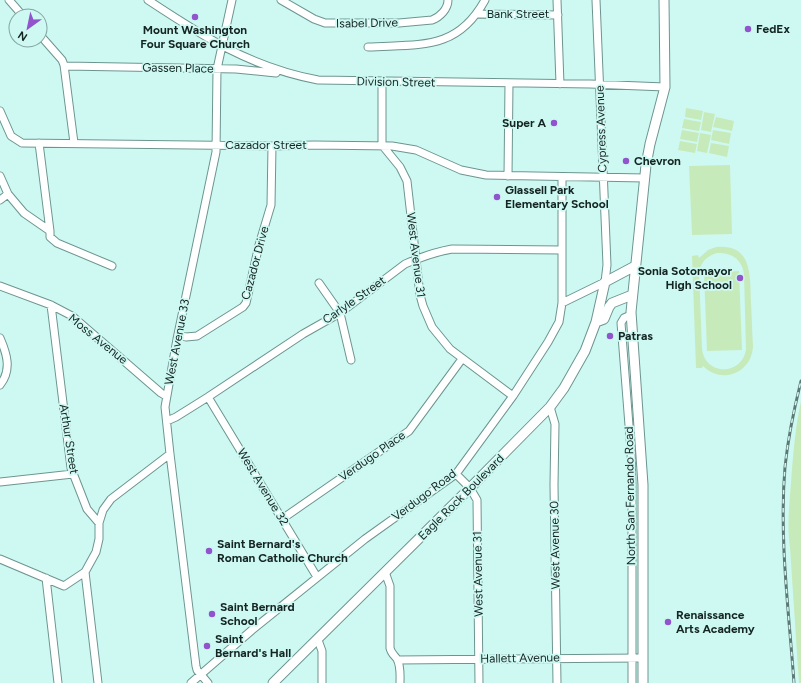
<svg xmlns="http://www.w3.org/2000/svg" width="801" height="683" font-family="Figtree,sans-serif">
  <style>
    .green { fill: #c7eabb; fill-rule: evenodd }
    .lines { fill: none; stroke-linecap: round; stroke-linejoin: round }
    .minor-casing { stroke: #6d9590; stroke-width: 9 }
    .major-casing { stroke: #6d9590; stroke-width: 11 }
    .minor { stroke: #fff; stroke-width: 7 }
    .major { stroke: #fff; stroke-width: 9 }
    .rail-casing { stroke: #5e7975; stroke-width: 3 }
    .rail { stroke: #cef9f3; stroke-width: 1.5; stroke-dasharray: 4.5; stroke-linecap: butt }
    .poi-dot { fill: #9055cc; stroke: #cef9f3; stroke-width: 1.5 }
    .labels { text-anchor: middle; stroke-width: 3.5; stroke-linejoin: round; paint-order: stroke }
    .street-label { font-size: 12px; fill: #152523; stroke: #cef9f3 }
    .poi-label { font-size: 12px; font-weight: bold; fill: #152523; stroke: #cef9f3; text-anchor: start }
  </style>
  <rect width="100%" height="100%" fill="#cef9f3"/>
  <path class="green" d="M686 108 703 111 701 120 685 117Z
    M704 112 715 114 711 132 701 130Z
    M716 117 734 121 732 131 713 127Z
    M684 119 701 122 699 131 682 128Z
    M682 130 699 133 697 142 680 139Z
    M713 130 731 133 729 144 711 140Z
    M700 133 711 135 707 153 697 151Z
    M680 141 697 144 695 153 678 150Z
    M711 143 729 146 727 157 709 153Z
    M730 165 732 234 692 235 689 166Z
    M716 247C753 243 750 277 751 303 752 317 752 332 753 346 752 373 722 385 703 366L702 368H696L692 256 698 255 699 258 708 250ZM717 253C731 252 743 260 744 275L746 350C741 377 704 375 702 348L699 272C701 262 707 256 717 253Z
    M739 271 742 350 707 351 704 273Z
    M801 401V683H799L790 548C787 527 789 505 791 483 793 456 795 428 801 401Z"/>
  <g class="lines">
    <defs>
      <path id="minor" d="M9 0 23 16
        M148 0C204 37 250 67 318 80L590 84 665 87
        M281 0 314 19 325 23H399L432 20C440 17 448 9 448 0
        M557 0 560 84
        M478 14 558 15
        M40 35 62 60 64 65 74 143
        M368 47C420 44 457 51 485 0
        M65 66 236 69 276 73
        M382 82V145L400 167 407 181 420 295 423 306 432 327 450 349 513 396
        M0 111 11 136 22 143 272 146 314 145 392 146 416 150 461 170 486 175 645 178
        M0 176 8 194
        M508 176 509 83
        M0 200 8 194 24 213 50 231 39 143
        M50 231V237L57 243 112 266
        M319 283 340 313 351 360
        M0 286 51 305 72 316 161 393 166 396
        M562 303 605 282 607 265 596 0
        M51 305 71 468 87 509 99 523V539L96 552 85 572 98 683
        M631 315 624 318 621 323 631 451 632 485V683
        M178 335 186 337 197 336 243 307 246 303 259 245 271 205 272 146
        M0 338C7 354 12 370 0 385
        M208 397 317 577
        M550 407 555 424 554 485 557 683
        M167 421 176 417 208 397 303 334 340 313 405 264C421 257 435 252 452 249L562 250
        M456 474 470 488 477 500 479 683
        M0 482 73 474
        M282 519 409 431 462 359
        M99 523 103 510 111 499 170 454
        M0 559 64 586 85 572
        M385 572 390 586V648C391 653 394 655 397 659 401 666 400 676 400 683
        M46 578 58 683
        M318 640 322 651V683
        M398 660 643 658
        M191 683 252 630 365 539 456 474 513 396 548 342 559 322 562 303V177
        M208 683 197 670 196 666 170 454 165 407 177 339 216 152 217 69 232 0"/>
      <path id="major" d="M596 322 604 319 609 307 612 303 632 295
        M273 683 470 488 550 407 564 388 585 351 596 322 605 282 635 266
        M643 683V485L631 312 646 165 650 144 665 87 664 0"/>
    </defs>
    <use href="#minor" class="minor-casing"/>
    <use href="#major" class="major-casing"/>
    <use href="#minor" class="minor"/>
    <use href="#major" class="major"/>
    <defs>
      <path id="rail" d="M794 683C789 612 779 539 785 467 788 438 794 409 801 381"/>
    </defs>
    <use href="#rail" class="rail-casing"/>
    <use href="#rail" class="rail"/>
  </g>
  <g class="poi-dot">
    <circle cx="195" cy="17" r="4"/>
    <circle cx="748" cy="29" r="4"/>
    <circle cx="554" cy="123" r="4"/>
    <circle cx="626" cy="161" r="4"/>
    <circle cx="497" cy="197" r="4"/>
    <circle cx="740" cy="278" r="4"/>
    <circle cx="610" cy="336" r="4"/>
    <circle cx="209" cy="551" r="4"/>
    <circle cx="212" cy="614" r="4"/>
    <circle cx="668" cy="622" r="4"/>
    <circle cx="207" cy="646" r="4"/>
  </g>
  <g class="labels">
    <g class="street-label">
      <text x="518" y="18">Bank Street</text>
      <text transform="translate(367 23) rotate(-1)" y="4">Isabel Drive</text>
      <text transform="translate(178 68) rotate(1)" y="4">Gassen Place</text>
      <text transform="translate(396 82) rotate(1)" y="4">Division Street</text>
      <text transform="translate(601 129) rotate(-92)" y="4">Cypress Avenue</text>
      <text x="266" y="149">Cazador Street</text>
      <text transform="translate(416 255) rotate(83)" y="4">West Avenue 31</text>
      <text transform="translate(255 263) rotate(-75)" y="4">Cazador Drive</text>
      <text transform="translate(354 300) rotate(-35)" y="4">Carlyle Street</text>
      <text transform="translate(98 339) rotate(39)" y="4">Moss Avenue</text>
      <text transform="translate(177 342) rotate(-79)" y="4">West Avenue 33</text>
      <text transform="translate(69 439) rotate(81)" y="4">Arthur Street</text>
      <text transform="translate(372 456) rotate(-35)" y="4">Verdugo Place</text>
      <text transform="translate(263 487) rotate(59)" y="4">West Avenue 32</text>
      <text transform="translate(424 495) rotate(-37)" y="4">Verdugo Road</text>
      <text transform="translate(630 496) rotate(-91)" y="4">North San Fernando Road</text>
      <text transform="translate(461 497) rotate(-45)" y="4">Eagle Rock Boulevard</text>
      <text transform="translate(555 545) rotate(-91)" y="4">West Avenue 30</text>
      <text transform="translate(478 574) rotate(-91)" y="4">West Avenue 31</text>
      <text transform="translate(520 658) rotate(-1)" y="4">Hallett Avenue</text>
    </g>
    <g class="poi-label">
      <text x="756" y="33">FedEx</text>
      <text x="195" y="34" text-anchor="middle">Mount Washington<tspan x="195" dy="14">Four Square Church</tspan></text>
      <text x="546" y="127" text-anchor="end">Super A</text>
      <text x="634" y="165">Chevron</text>
      <text x="505" y="194">Glassell Park<tspan x="505" dy="14">Elementary School</tspan></text>
      <text x="732" y="275" text-anchor="end">Sonia Sotomayor<tspan x="732" dy="14">High School</tspan></text>
      <text x="618" y="340">Patras</text>
      <text x="217" y="548">Saint Bernard's<tspan x="217" dy="14">Roman Catholic Church</tspan></text>
      <text x="220" y="611">Saint Bernard<tspan x="220" dy="14">School</tspan></text>
      <text x="676" y="619">Renaissance<tspan x="676" dy="14">Arts Academy</tspan></text>
      <text x="215" y="643">Saint<tspan x="215" dy="14">Bernard's Hall</tspan></text>
    </g>
  </g>
  <g transform="translate(28 28) rotate(213)"><circle r="19" fill="#cef9f3" stroke="#84a4a0"/>
  <path d="M0-3L7 15L0 10L-7 15Z" fill="#9055cc"/>
  <text y="-6" font-size="11" font-weight="bold" text-anchor="middle" fill="#152523">N</text>
  </g>
</svg>
